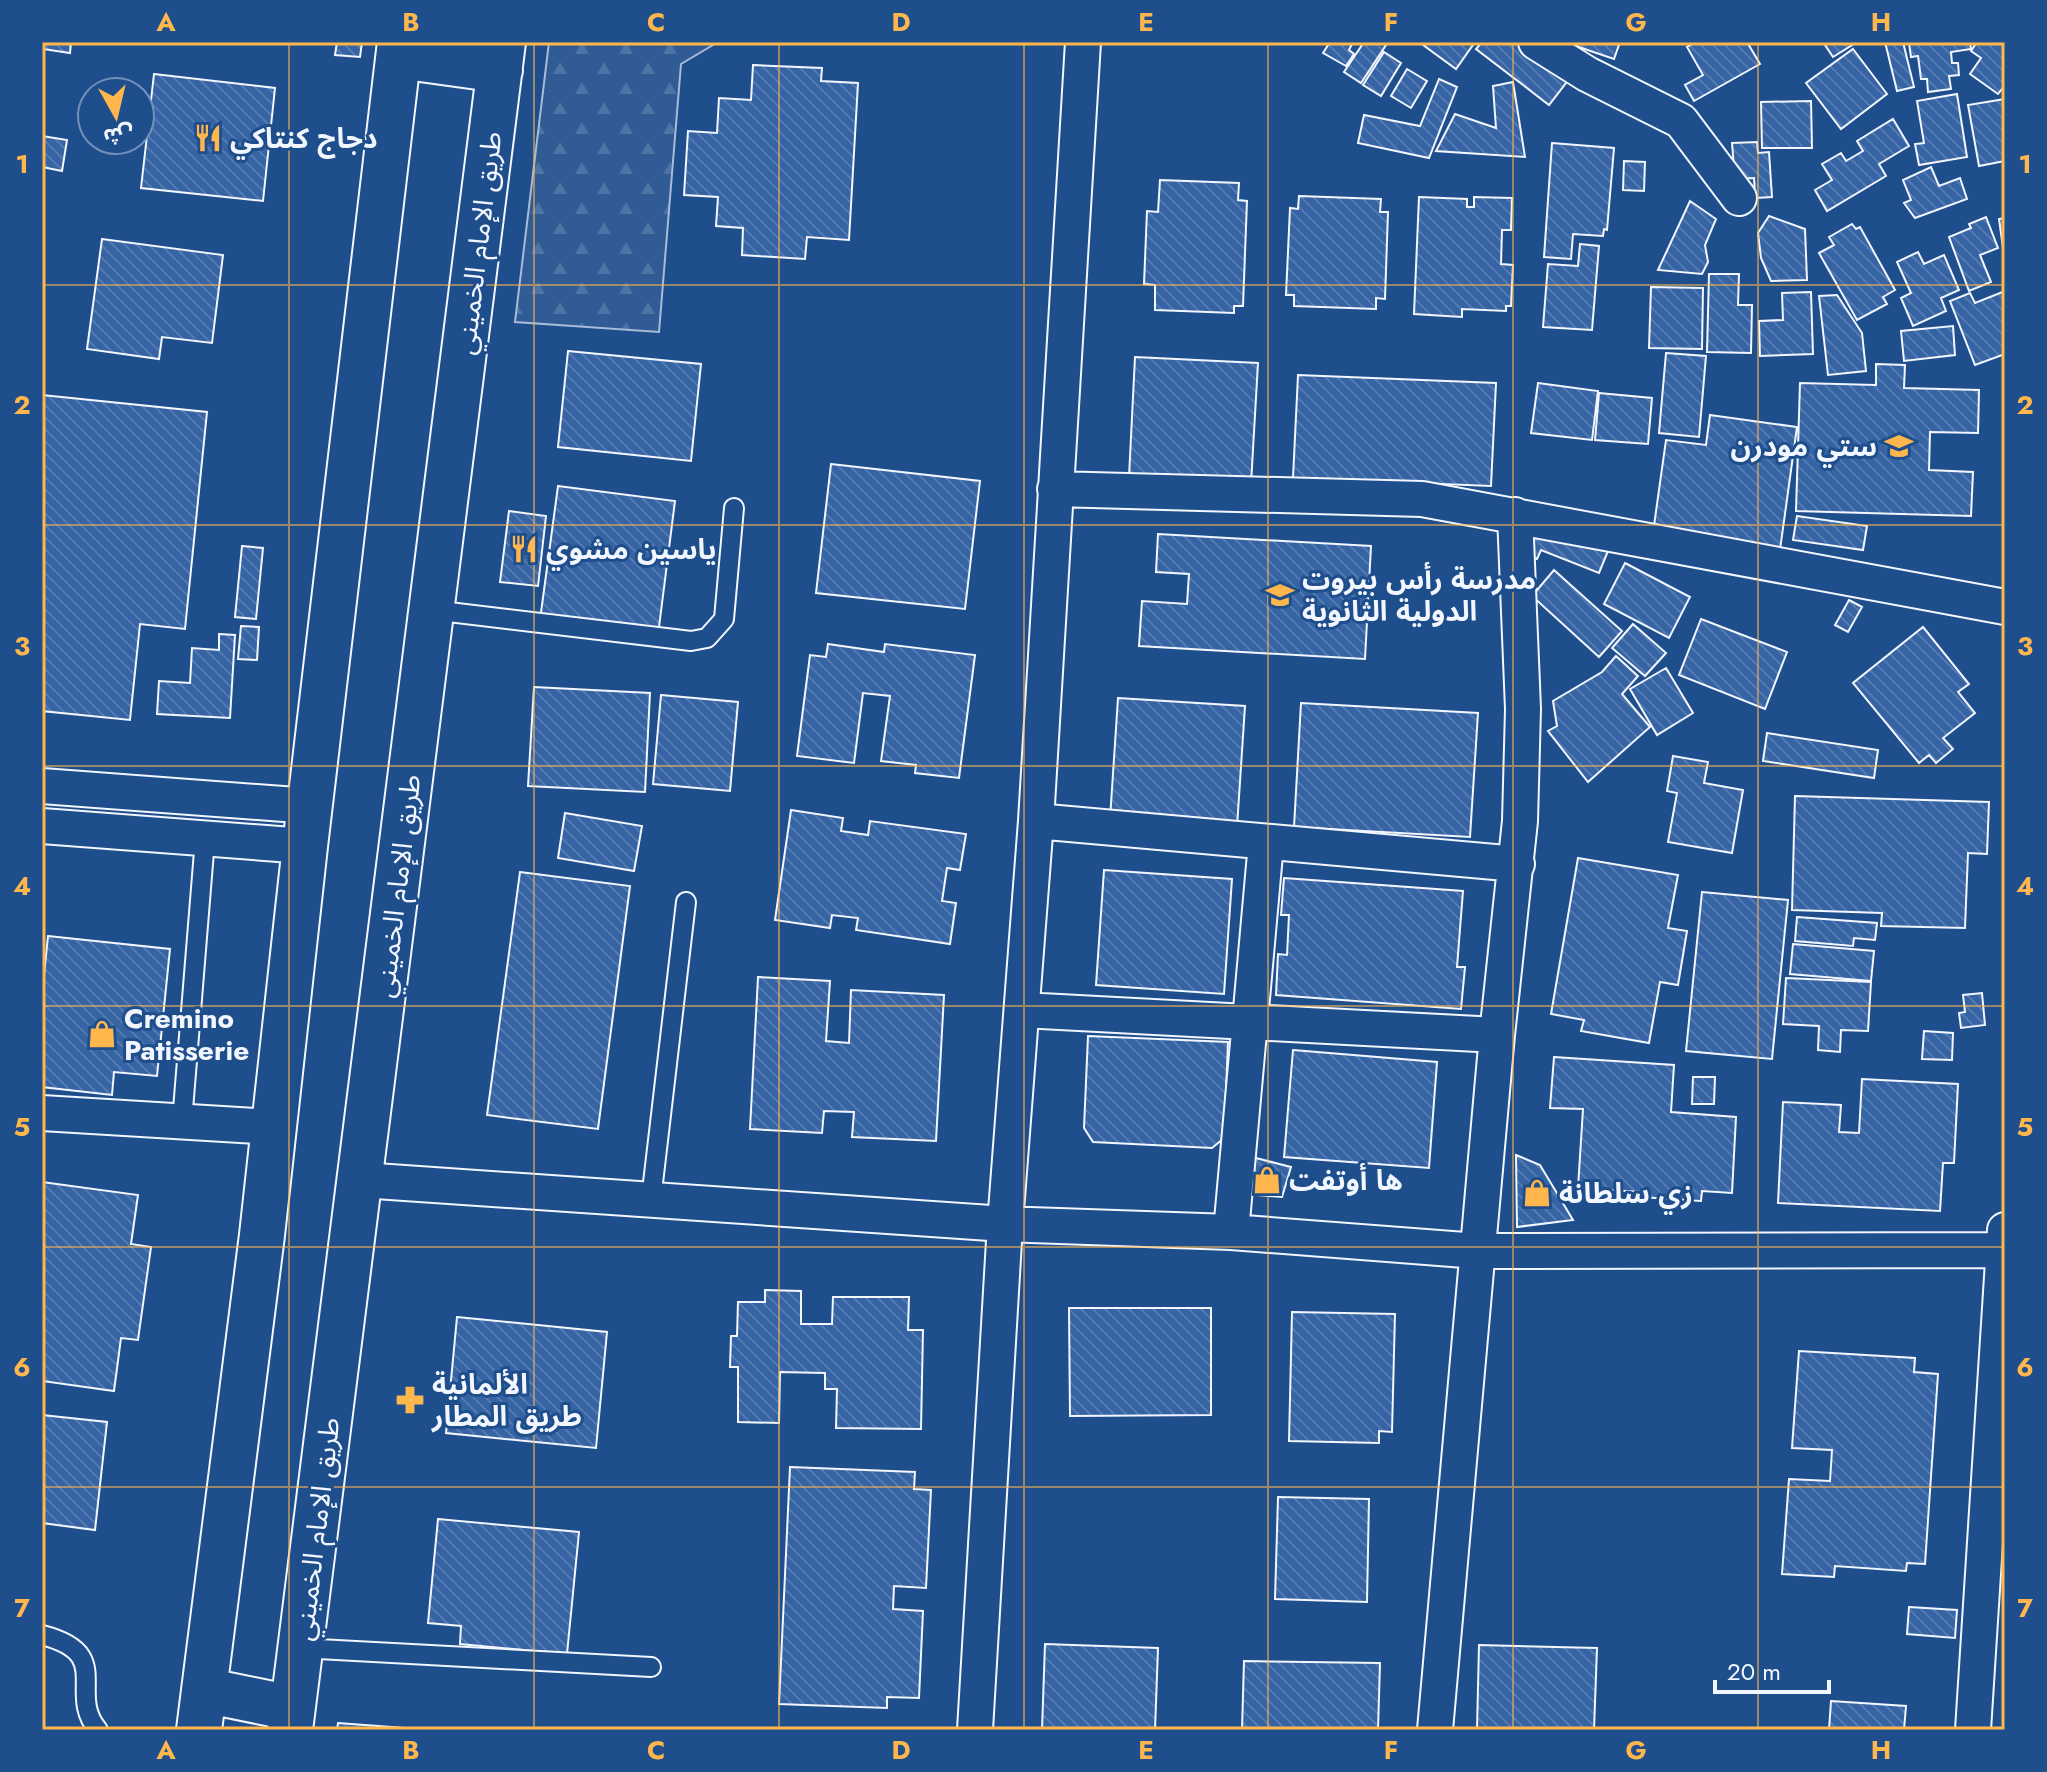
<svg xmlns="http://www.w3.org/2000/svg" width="2047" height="1772" font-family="Jost,'Noto Sans Arabic',sans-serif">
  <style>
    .forest { fill: url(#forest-firs); stroke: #a8bbd7; stroke-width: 2 }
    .building { fill: url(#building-back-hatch); stroke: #f2f6ff; stroke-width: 2 }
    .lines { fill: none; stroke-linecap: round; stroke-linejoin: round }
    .service-casing { stroke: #f2f6ff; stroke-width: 22 }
    .minor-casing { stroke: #f2f6ff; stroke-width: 38 }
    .trunk-casing { stroke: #f2f6ff; stroke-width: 48 }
    .service { stroke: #1f4e8c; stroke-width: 18 }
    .minor { stroke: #1f4e8c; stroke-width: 34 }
    .trunk { stroke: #1f4e8c; stroke-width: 44 }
    .grid { fill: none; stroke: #ffb74d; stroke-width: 2; stroke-opacity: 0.55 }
    .labels { text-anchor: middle; stroke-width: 6; stroke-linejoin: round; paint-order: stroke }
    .poi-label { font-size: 28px; font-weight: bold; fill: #f2f6ff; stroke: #1f4e8c; text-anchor: start }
    .street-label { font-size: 28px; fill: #f2f6ff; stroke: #1f4e8c }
    .neatline { fill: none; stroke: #ffb74d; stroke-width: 3 }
    .grid-label { font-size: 26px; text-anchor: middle; font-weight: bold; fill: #ffb74d }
  </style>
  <defs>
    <pattern id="forest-firs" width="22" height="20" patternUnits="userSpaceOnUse" patternTransform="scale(2)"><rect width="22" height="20" fill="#305b95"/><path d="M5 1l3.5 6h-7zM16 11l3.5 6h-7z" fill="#4e73a5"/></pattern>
    <pattern id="building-back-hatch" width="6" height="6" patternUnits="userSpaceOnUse" patternTransform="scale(2)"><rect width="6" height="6" fill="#3563a3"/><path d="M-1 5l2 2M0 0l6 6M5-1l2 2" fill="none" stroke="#537ab1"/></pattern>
  </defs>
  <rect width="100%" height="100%" fill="#1f4e8c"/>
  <path class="forest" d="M549 42H718L681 64 659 332 515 322Z"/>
  <path class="building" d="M44 42H71L70 53 43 49Z
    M337 42H362L360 57 335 55Z
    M1330 42H1353L1349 50 1354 54 1346 66 1323 53Z
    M1364 42H1388L1361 83 1344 72Z
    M1419 42H1475L1456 69Z
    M1482 42H1532L1569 79 1549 105 1476 49Z
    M1564 42H1620L1614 59Z
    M1696 42H1747L1760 64 1694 101 1685 85 1703 75 1687 47Z
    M1823 42H1857L1833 57Z
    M1885 42H1903L1914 87 1897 91Z
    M1970 42 1971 49 1951 52 1952 63H1958L1959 75 1949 76 1951 89 1928 92 1927 79H1921L1918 56 1911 57 1909 43Z
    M1977 42H2005V85L1998 94 1970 74 1981 58 1971 51Z
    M1853 49 1887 94 1841 129 1806 83Z
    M1384 52 1401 63 1381 96 1363 85Z
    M753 65 822 68 821 81 858 83 849 240 807 237 805 259 742 255 743 228 716 226 718 197 684 195 688 131 717 133 719 98 751 100Z
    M1407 69 1427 81 1411 108 1391 96Z
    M154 74 275 88 263 201 141 188Z
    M1439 79 1457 87 1429 158 1358 143 1364 115 1420 126Z
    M1513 82 1525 157 1436 151 1455 114 1496 128 1493 86Z
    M1957 94 1967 157 1919 165 1915 144 1924 143 1917 101Z
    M2005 99V161L1979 166 1968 105Z
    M1811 101 1812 148H1762L1761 102Z
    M1893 119 1909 146 1879 164 1886 176 1827 211 1815 190 1832 180 1822 164 1841 153 1846 161 1863 151 1857 141Z
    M42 136 67 140 62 171 42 167Z
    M1757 142 1758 153 1769 152 1772 197 1755 198 1754 178 1735 179 1732 143Z
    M1552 143 1614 148 1607 230 1604 229 1603 236 1573 234 1571 259 1544 257Z
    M1624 161 1645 162 1644 191 1623 190Z
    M1931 167 1939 186 1960 178 1967 199 1915 218 1904 203 1911 200 1903 180Z
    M1160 180 1239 183 1238 200 1247 201 1243 306H1234V313L1155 310V285L1144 284 1147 211 1158 212Z
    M1299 196 1381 199 1380 212H1388L1385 299 1376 298V309L1294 306V295H1286L1290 208 1298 209Z
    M1419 197 1467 199V207H1474V197L1512 198 1511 230H1502L1501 264 1513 265 1511 306H1506V311L1462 309V317L1414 314Z
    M1690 201 1716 219 1705 245 1708 262 1702 274 1658 270Z
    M1769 216 1805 229 1807 280 1771 281 1761 258 1758 233Z
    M1986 217 1998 248 1980 255 1991 282 1969 291 1949 237 1971 228 1969 224Z
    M2005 218V262L1999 219Z
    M1852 224 1856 229 1860 227 1895 290 1883 297 1887 304 1857 320 1819 253 1834 245 1829 237Z
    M102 239 223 255 212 343 162 337 159 359 87 349Z
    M1580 244 1599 246 1592 330 1543 327 1548 264 1578 266Z
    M1918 252 1924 264 1944 255 1959 290 1941 298 1946 311 1913 326 1901 298 1911 293 1897 262Z
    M1709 274H1739L1738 305H1752L1751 353 1707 352Z
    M1651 287 1703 288 1702 349 1649 348Z
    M2005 291V354L1975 365 1950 301 1970 293 1975 303Z
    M1811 292 1813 354 1760 356 1759 321 1783 320 1782 293Z
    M1837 295 1862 333 1866 371 1828 375 1819 296Z
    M1953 326 1955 355 1904 361 1901 331Z
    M568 351 701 364 691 461 558 447Z
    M1666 353 1706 356 1699 437 1659 433Z
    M1135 357 1258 363 1251 484 1129 477Z
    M1876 364 1905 365 1904 388 1979 390 1978 433 1930 432 1929 470 1973 472 1971 516 1796 511 1800 383 1876 385Z
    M1298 375 1496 383 1491 486 1293 478Z
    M1538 383 1598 391 1592 440 1531 433Z
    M1599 393 1652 398 1648 444 1595 440Z
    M42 395 207 412 185 629 140 624 130 720 42 711Z
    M1710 415 1797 427 1779 557 1652 540 1666 440 1706 445Z
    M831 464 980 481 965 609 816 593Z
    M558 486 675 501 658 635 540 620Z
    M509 511 546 516 538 586 500 582Z
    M1797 516 1867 526 1863 550 1793 540Z
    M1540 524 1608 551 1599 573 1541 550 1537 559 1527 555Z
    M1158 534 1371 546 1365 659 1139 646 1142 601 1187 604 1189 574 1156 572Z
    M242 546 263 548 256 619 235 617Z
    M1625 563 1690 597 1669 638 1604 604Z
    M1554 570 1622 631 1599 657 1532 596Z
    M1849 600 1862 607 1848 632 1835 625Z
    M1701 619 1787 652 1765 709 1679 675Z
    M1633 624 1666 653 1645 676 1612 648Z
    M241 626 259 627 257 660 238 659Z
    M1923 627 1969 684 1958 692 1975 713 1943 738 1953 749 1936 763 1929 755 1919 763 1853 683Z
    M219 634 235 635 230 718 157 714 159 681 190 683 192 648 219 650Z
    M828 644 884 652 885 644 975 655 959 778 915 773 916 765 881 761 890 696 863 693 854 763 797 756 810 655 826 657Z
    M1616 656 1638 676 1622 694 1650 727 1588 782 1548 731 1557 726 1553 701 1602 672Z
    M1666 668 1693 713 1657 735 1630 689Z
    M534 687 650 693 645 792 528 786Z
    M661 695 738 702 730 791 653 784Z
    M1118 698 1245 706 1237 827 1110 819Z
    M1301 703 1478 713 1470 837 1294 827Z
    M1767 733 1878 750 1874 778 1763 761Z
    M1673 756 1708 762 1704 783 1743 790 1732 853 1668 842 1677 793 1667 791Z
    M1795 796 1989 802 1987 854 1968 853 1965 928 1881 926 1882 913 1792 910Z
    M791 810 843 818 841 831 868 835 870 821 966 834 960 870 947 868 942 901 956 903 950 944 856 930 858 918 832 915 830 928 775 920Z
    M565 813 642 826 634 871 558 858Z
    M1578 858 1678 875 1668 928 1687 931 1678 985 1660 982 1649 1043 1581 1031 1584 1020 1551 1014Z
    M1104 870 1232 879 1224 994 1096 985Z
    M520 872 630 886 598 1129 487 1115Z
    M1284 878 1463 891 1457 967H1465L1461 1009 1276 995 1278 954 1287 955 1289 915H1281Z
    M1702 892 1788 900 1772 1059 1686 1051Z
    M1797 917 1877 923 1875 940 1854 938 1853 946 1795 941Z
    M48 936 170 949 157 1076 114 1072 112 1095 42 1087V995Z
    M1793 944 1874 951 1871 981 1790 974Z
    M758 977 830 981 826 1041 849 1043 851 990 944 995 936 1141 852 1137 854 1112 824 1111 822 1133 750 1129Z
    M1786 978 1871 982 1868 1031 1841 1030 1840 1052 1818 1050 1819 1026 1783 1024Z
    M1982 993 1985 1025 1961 1028 1959 1013 1965 1012 1963 995Z
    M1924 1031 1953 1033 1952 1060 1922 1059Z
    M1088 1036 1228 1042 1224 1138 1212 1148 1093 1142 1084 1128Z
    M1293 1050 1437 1062 1429 1168 1284 1157Z
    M1554 1057 1674 1065 1671 1112 1736 1117 1732 1193 1702 1191 1701 1201 1640 1197 1641 1192 1578 1188 1583 1109 1550 1108Z
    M1693 1077H1715L1714 1104H1692Z
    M1862 1079 1958 1084 1954 1163H1943L1940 1211 1778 1203 1783 1102 1841 1105 1839 1132 1859 1133Z
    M1516 1155 1540 1165 1573 1220 1517 1227Z
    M1252 1157 1291 1167 1282 1197 1246 1194Z
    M42 1182 138 1195 131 1244 151 1247 138 1340 121 1338 114 1391 42 1381Z
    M765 1290 801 1291V1324H832L833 1297H909L908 1330H923L921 1429 836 1428 837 1389H825V1373L780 1372 779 1423 738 1422V1367H730L731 1336H737L738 1302H765Z
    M1069 1308H1211V1415L1070 1416Z
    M1292 1312 1395 1314 1392 1432 1379 1431V1443L1289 1441Z
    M457 1317 607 1332 596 1448 446 1433Z
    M1799 1351 1915 1358 1914 1372 1938 1374 1925 1564 1907 1563 1906 1571 1835 1566 1834 1577 1782 1574 1789 1479 1830 1481 1832 1450 1792 1448Z
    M42 1415 107 1422 95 1530 42 1523Z
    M790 1467 915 1472 914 1489 931 1490 926 1588 894 1586 893 1609 923 1611 919 1698 887 1697V1708L779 1704Z
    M1278 1497 1369 1499 1367 1602 1275 1599Z
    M438 1519 579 1532 567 1654 460 1644 461 1626 428 1623Z
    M1909 1607 1957 1610 1955 1638 1907 1634Z
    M1045 1644 1158 1648 1155 1730H1042Z
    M1479 1645 1597 1648 1594 1730H1477Z
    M1244 1661 1380 1663 1378 1730H1242Z
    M1831 1701 1906 1706 1904 1730H1829Z
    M338 1723 404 1728V1730H337Z"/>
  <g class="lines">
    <defs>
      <path id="service" d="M432 610 691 641 707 638 724 619 734 508
        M182 1122 205 839
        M651 1200 686 902
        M42 1635C116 1654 66 1692 98 1730
        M300 1648 651 1667"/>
      <path id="minor" d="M1536 42 1587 74 1681 121 1739 198
        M1055 489 1422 499 2005 607
        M42 786 310 806
        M1036 821 1517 864
        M42 826 305 846
        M1022 1010 1497 1035
        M42 1113 274 1127
        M361 1180 1005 1224 1231 1232 1478 1251 2005 1250
        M1231 1232 1266 843
        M975 1730 1005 1224 1036 821 1083 42
        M1435 1730 1497 1035 1520 821 1523 709 1515 515
        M1973 1730 2005 1230"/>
      <path id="trunk" d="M399 56 500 70
        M204 1690 292 1708
        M199 1730 262 1235 305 846 400 42
        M290 1730 503 42"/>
    </defs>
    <use href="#service" class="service-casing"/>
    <use href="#minor" class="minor-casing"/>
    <use href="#trunk" class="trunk-casing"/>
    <use href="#service" class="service"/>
    <use href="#minor" class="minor"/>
    <use href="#trunk" class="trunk"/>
  </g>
  <path class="grid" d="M289 42V1730M534 42V1730M779 42V1730M1024 42V1730M1268 42V1730M1513 42V1730M1758 42V1730M42 285H2005M42 525H2005M42 766H2005M42 1006H2005M42 1247H2005M42 1487H2005"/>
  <defs>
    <symbol id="restaurant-bare" viewBox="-9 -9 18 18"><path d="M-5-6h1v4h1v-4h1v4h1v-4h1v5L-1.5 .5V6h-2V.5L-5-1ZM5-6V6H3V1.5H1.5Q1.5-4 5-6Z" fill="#ffb74d" stroke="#1f4e8c" stroke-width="2.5" paint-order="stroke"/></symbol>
    <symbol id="school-bare" viewBox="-9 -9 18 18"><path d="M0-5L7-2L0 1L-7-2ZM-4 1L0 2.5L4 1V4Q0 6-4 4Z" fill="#ffb74d" stroke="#1f4e8c" stroke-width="2.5" paint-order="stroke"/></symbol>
    <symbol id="shop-bare" viewBox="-9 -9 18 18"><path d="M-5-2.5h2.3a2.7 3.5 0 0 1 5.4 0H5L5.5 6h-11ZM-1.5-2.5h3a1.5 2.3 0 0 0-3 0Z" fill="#ffb74d" stroke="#1f4e8c" stroke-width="2.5" paint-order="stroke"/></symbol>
    <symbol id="pharmacy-bare" viewBox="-9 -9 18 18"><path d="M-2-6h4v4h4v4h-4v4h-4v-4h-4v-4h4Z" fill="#ffb74d" stroke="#1f4e8c" stroke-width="2.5" paint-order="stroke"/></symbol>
  </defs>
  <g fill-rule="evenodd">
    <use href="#restaurant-bare" x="188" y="118" width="40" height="40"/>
    <use href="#school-bare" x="1879" y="426" width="40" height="40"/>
    <use href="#restaurant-bare" x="504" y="529" width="40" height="40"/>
    <use href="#school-bare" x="1260" y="575" width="40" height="40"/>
    <use href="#shop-bare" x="82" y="1014" width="40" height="40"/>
    <use href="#shop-bare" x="1247" y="1160" width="40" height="40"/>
    <use href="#shop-bare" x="1517" y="1173" width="40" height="40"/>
    <use href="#pharmacy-bare" x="390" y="1380" width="40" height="40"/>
  </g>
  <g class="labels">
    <g class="poi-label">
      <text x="230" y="148">دجاج كنتاكي</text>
      <text x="1877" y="456" text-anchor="end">ستي مودرن</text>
      <text x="546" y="559">ياسين مشوي</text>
      <text x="1302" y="589">مدرسة رأس بيروت<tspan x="1302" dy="32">الدولية الثانوية</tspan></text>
      <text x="124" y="1028">Cremino<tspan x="124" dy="32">Patisserie</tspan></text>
      <text x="1289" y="1190">ها أوتفت</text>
      <text x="1559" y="1203">زي سلطانة</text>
      <text x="432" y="1394">الألمانية<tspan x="432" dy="32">طريق المطار</tspan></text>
    </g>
    <g class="street-label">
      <text transform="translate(478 243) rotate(-83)" y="10">طريق الإمام الخميني</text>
      <text transform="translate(397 886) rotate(-83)" y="10">طريق الإمام الخميني</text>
      <text transform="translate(316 1529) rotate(-83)" y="10">طريق الإمام الخميني</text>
    </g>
  </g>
  <rect width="2047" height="1772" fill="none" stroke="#1f4e8c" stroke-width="88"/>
  <g transform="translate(116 116) rotate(172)"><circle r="38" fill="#1f4e8c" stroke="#7391ba" stroke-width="2"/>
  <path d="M0-6L14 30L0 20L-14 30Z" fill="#ffb74d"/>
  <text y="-12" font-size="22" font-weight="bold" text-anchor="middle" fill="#f2f6ff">ش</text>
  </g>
  <path d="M1715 1680v12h114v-12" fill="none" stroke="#f2f6ff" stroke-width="4"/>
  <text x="1727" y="1680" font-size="24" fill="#f2f6ff" stroke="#1f4e8c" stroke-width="6" paint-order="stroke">20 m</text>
  <rect x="44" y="44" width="1959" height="1684" class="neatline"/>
  <g class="grid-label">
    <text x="166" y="31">A</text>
    <text x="411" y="31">B</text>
    <text x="656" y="31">C</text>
    <text x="901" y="31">D</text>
    <text x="1146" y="31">E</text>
    <text x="1391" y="31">F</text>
    <text x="1636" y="31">G</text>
    <text x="1881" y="31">H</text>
    <text x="22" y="173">1</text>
    <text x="2025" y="173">1</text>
    <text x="22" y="414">2</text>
    <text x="2025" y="414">2</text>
    <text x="22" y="655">3</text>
    <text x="2025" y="655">3</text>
    <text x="22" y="895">4</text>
    <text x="2025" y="895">4</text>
    <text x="22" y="1136">5</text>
    <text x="2025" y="1136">5</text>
    <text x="22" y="1376">6</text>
    <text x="2025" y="1376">6</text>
    <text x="22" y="1617">7</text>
    <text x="2025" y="1617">7</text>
    <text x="166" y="1759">A</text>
    <text x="411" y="1759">B</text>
    <text x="656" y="1759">C</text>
    <text x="901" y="1759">D</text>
    <text x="1146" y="1759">E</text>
    <text x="1391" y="1759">F</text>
    <text x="1636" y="1759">G</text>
    <text x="1881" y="1759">H</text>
  </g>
</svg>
